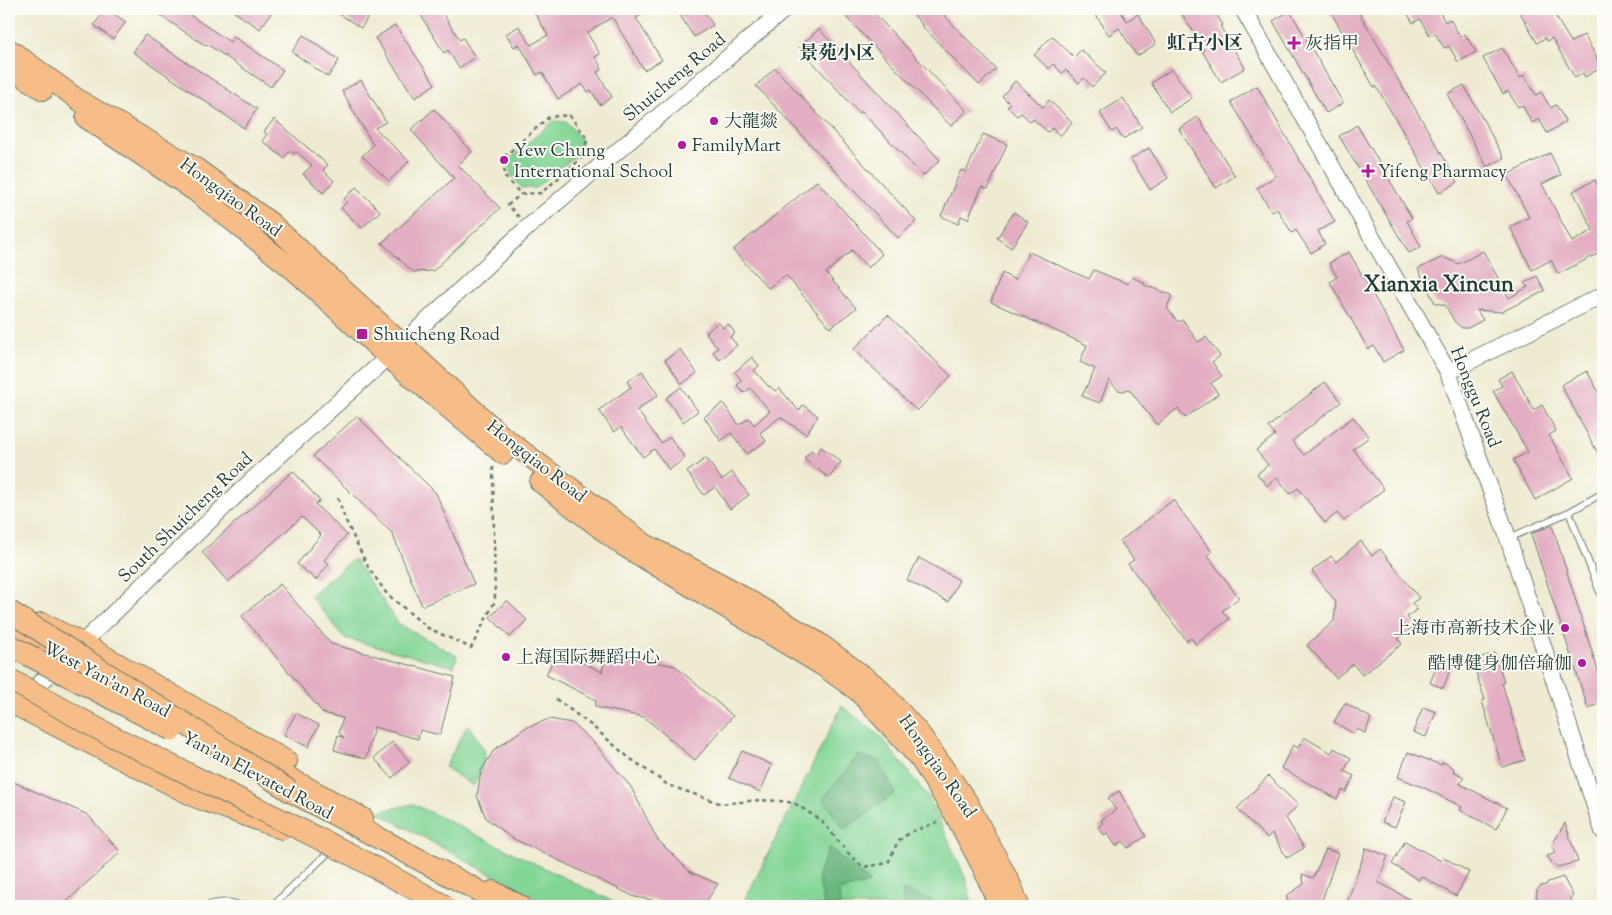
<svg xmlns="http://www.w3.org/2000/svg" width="1612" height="915" font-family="'Sorts Mill Goudy','Noto Serif SC',serif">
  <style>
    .green { fill: #83d596; stroke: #518965 }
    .forest { fill: #6ab67f; stroke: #447a5a }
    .building { fill: #e3aec3 }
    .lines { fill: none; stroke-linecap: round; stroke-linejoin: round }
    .service-casing { stroke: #687a6b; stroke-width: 8 }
    .tertiary-casing { stroke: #687a6b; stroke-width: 18 }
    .primary-casing { stroke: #687a6b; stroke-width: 22 }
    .trunk-casing { stroke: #687a6b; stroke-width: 23 }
    .path { stroke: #687a6b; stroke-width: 2.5; stroke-dasharray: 4 4; stroke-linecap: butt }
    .service { stroke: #fff; stroke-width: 6 }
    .tertiary { stroke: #fff; stroke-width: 16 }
    .primary { stroke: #f7bd88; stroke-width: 20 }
    .trunk { stroke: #f7bd88; stroke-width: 21 }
    .trunk-bridge-casing { stroke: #687a6b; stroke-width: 23; stroke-linecap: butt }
    .trunk-bridge { stroke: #f7bd88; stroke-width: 21 }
    .poi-dot { fill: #b5179e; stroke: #fdfcf7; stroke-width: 2 }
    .labels { text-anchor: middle; stroke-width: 4; stroke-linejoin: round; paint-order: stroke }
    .poi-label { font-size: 18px; fill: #1f3d34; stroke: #fdfcf7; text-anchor: start }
    .street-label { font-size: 18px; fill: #1f3d34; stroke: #fdfcf7 }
    .neighbourhood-label { font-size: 19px; font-weight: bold; fill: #1f3d34; stroke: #fdfcf7 }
    .district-label { font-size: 22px; font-weight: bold; fill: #1f3d34; stroke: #fdfcf7 }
  </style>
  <rect width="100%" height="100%" fill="#fdfcf7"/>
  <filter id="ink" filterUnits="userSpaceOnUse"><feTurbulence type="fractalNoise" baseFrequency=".02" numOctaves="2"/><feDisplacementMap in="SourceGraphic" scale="10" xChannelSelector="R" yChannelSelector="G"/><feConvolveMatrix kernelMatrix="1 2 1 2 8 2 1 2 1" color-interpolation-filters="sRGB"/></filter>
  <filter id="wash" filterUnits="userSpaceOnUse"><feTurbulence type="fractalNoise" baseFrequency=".0096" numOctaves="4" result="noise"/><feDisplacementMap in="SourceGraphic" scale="20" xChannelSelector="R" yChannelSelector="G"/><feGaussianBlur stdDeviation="1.12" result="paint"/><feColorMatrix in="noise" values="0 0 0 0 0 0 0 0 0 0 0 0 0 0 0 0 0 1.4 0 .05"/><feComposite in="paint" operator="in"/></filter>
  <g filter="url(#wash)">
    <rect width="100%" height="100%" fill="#efebd2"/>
    <path class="green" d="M553 121 567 122 581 140 579 153 535 188H522L511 174 509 160Z
      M354 559 399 624 457 656 454 667 344 638 310 595Z
      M842 706 881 737 929 798 965 877 973 906H742Z
      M468 724 485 752 481 771 473 786 445 767Z
      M413 804 622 906H549L377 812Z"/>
    <path class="forest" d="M858 755 879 761 895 793 844 830 823 799Z
      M829 847 870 883 839 891 840 906H824L818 875Z
      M903 890 934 901 939 906H902Z"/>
    <g id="blocks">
      <path class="building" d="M106 9 126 22 113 39 94 25Z
        M151 9H181L230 42 234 37 283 70 271 87 207 44 206 46Z
        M230 9H274L260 29Z
        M332 9H373L361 28Z
        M417 9H440L460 40 463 38 475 57 459 68 448 50 444 53Z
        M532 9H652L636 18 662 60 644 70 612 17 587 33 600 54 595 57 602 69 597 72 612 97 600 105 591 90 588 92 582 84 558 99 542 72 537 75 519 44 514 47 506 34 519 26 531 45 548 35Z
        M676 9H703L713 25 694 37Z
        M849 9H870L967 111 951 126 843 14Z
        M908 9H938L996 69 979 85 921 25 922 24Z
        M1092 9H1119L1127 21 1138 14 1156 44 1137 56 1119 28 1109 35Z
        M1179 9H1213L1223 25 1220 26 1245 68 1221 82 1202 51 1204 50Z
        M1329 9H1357L1458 182 1439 193 1376 86 1374 87Z
        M1405 9H1439H1438L1445 22 1450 19 1460 37 1465 34 1476 52 1458 62 1449 46 1444 48 1435 33 1430 36 1420 19 1413 23Z
        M1518 9H1551L1571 42 1584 35 1602 67 1585 77 1583 73 1575 78 1552 38 1547 41 1545 38 1537 43Z
        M1290 11 1343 103 1326 113 1273 21Z
        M395 25 435 84 415 98 375 38Z
        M819 29 940 160 923 176 861 111 859 113 799 47Z
        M145 35 257 109 244 128 133 52Z
        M303 35 339 60 328 77 292 52Z
        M1052 36 1074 57 1081 50 1106 73 1092 87 1084 78 1079 83 1066 70 1062 73 1053 64 1049 69 1034 55Z
        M1502 48 1520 78 1524 75 1536 95 1541 92 1551 108 1556 105 1566 122 1547 133 1539 119 1532 123 1522 105 1518 107 1508 91 1503 94 1483 58Z
        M775 68 916 221 898 238 756 86Z
        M1172 69 1192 98 1170 112 1151 83Z
        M361 80 386 122 375 128 409 161 389 181 362 156 373 145 342 91Z
        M1015 81 1043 107 1049 100 1072 122 1060 136 1052 128 1048 132 1033 119 1031 122 1021 113 1017 116 1007 107 1010 104 1002 96Z
        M1464 85 1504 158 1487 167 1447 94Z
        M1257 86 1335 222 1318 231 1325 244 1311 253 1296 230 1292 233 1277 209 1272 212 1257 188 1276 176 1231 102Z
        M1123 98 1142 127 1123 139 1116 129 1112 132 1100 113Z
        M434 109 472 152 458 165 500 208 433 271 413 272 382 243 454 178 411 130Z
        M1198 117 1235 176 1216 188 1179 129Z
        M274 119 328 165 323 170 334 181 323 193 303 174 312 165 297 152 294 154 290 151 284 158 262 141 267 134 264 132Z
        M1357 125 1412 218 1407 221 1421 247 1409 253 1339 136Z
        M983 134 1007 144 988 189 982 187 968 219 961 216 958 224 941 216 961 170 966 172Z
        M1149 148 1168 178 1150 190 1131 159Z
        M1550 153 1561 175 1542 184 1572 242 1593 230 1573 191 1595 180 1603 197V251L1558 274 1551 260 1532 270 1510 227 1529 217 1507 175Z
        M817 181 882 254 868 268 852 250 826 273 856 308 830 328 786 275 768 288 733 250Z
        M356 187 380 211 362 228 341 208 347 202 344 199Z
        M1014 212 1028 222 1011 248 997 238Z
        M1483 251 1509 298 1528 287 1525 283 1537 276 1545 291 1501 312 1477 310 1483 320 1468 328H1462L1455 322 1445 305 1435 303 1418 269 1443 257 1459 264Z
        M1029 252 1089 279 1094 270 1128 284 1132 277 1145 283 1144 285 1172 295 1167 308 1178 322 1183 320 1198 342 1206 337 1220 356 1212 362 1222 376 1211 383 1218 394 1185 418 1178 408 1157 425 1129 389 1123 391 1118 390 1109 380 1100 403 1082 396 1095 369 1080 362 1087 345 991 302 1002 273 1015 280Z
        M1349 252 1404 350 1383 362 1374 346 1368 349 1330 282 1337 277 1329 263Z
        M888 315 951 376 917 411 854 349Z
        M718 322 723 328 728 324 735 333 730 337 737 345 720 360 713 352 718 348 706 333Z
        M680 349 697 373 682 384 665 360Z
        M752 357 759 366 754 370 769 387 770 386 775 391 779 388 799 411 803 405 818 416 806 434 780 417 760 433 766 441 747 454 731 433 721 441 704 417 723 403 739 425 749 418 754 425 770 411 750 388 744 393 737 385 742 381 735 372Z
        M642 371 658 395 637 410 661 443 670 437 685 458 669 470 654 449 643 457 621 427 614 432 599 410 631 387 627 382Z
        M1512 371 1534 410 1542 405 1556 431 1549 435 1573 478 1535 500 1513 460 1528 452 1493 391 1502 386 1498 379Z
        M1587 371 1603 400V463L1561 385Z
        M1325 382 1341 402 1292 441 1304 455 1353 417 1369 437 1353 449 1384 489 1344 521 1337 513 1325 523 1298 488 1290 494 1277 477 1267 486 1257 474 1268 465 1256 450 1275 435 1268 427Z
        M681 387 698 411 683 422 666 398Z
        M357 416 436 493 474 584 422 606 392 533 313 456Z
        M821 447 841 462 829 478 804 459 811 450 816 454Z
        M706 458 722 480 732 472 749 495 730 509 715 487 704 495 687 472Z
        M293 471 320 501 315 504 347 535 324 560 329 564 316 580 297 564 321 535 302 517 228 582 202 552Z
        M1173 500 1212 552 1207 555 1239 598 1222 611 1229 619 1196 644 1191 638 1187 641 1128 564 1134 560 1120 541Z
        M1552 525 1598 671 1603 669V702L1588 708 1531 534Z
        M1361 541 1372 556 1380 549 1419 598 1412 603 1417 609 1407 617 1414 626 1398 639 1402 644 1362 675 1353 664 1336 678 1307 645 1334 621 1336 602 1312 571 1331 556 1336 562Z
        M919 558 959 580 948 602 907 580Z
        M280 584 331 644 455 677 440 735 420 730 418 739 374 727 366 759 334 750 338 735 344 738 339 732 343 718 323 713 242 616Z
        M507 600 527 620 510 637 490 617Z
        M558 650 602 672 606 652 675 666 733 716 695 760 644 717 595 707 596 700 546 675Z
        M1495 653 1504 682 1502 683 1525 760 1502 767 1482 701 1485 700 1472 660Z
        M1440 658 1453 663 1443 688 1430 683Z
        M1345 703 1371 718 1365 733 1357 729 1354 734 1334 722Z
        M1423 707 1436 712 1426 737 1413 732Z
        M296 713 319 725 308 747 284 735Z
        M549 719 572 723 595 744 631 787 657 839 690 872 718 884 703 906H678L664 902 635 897 510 837 486 818 477 796 481 771 494 750 525 728Z
        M1304 737 1331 753 1334 748 1351 758 1344 771 1354 776 1346 792 1342 790 1337 799 1281 768 1293 745 1298 748Z
        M392 742 410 762 392 778 374 758Z
        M742 751 772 765 760 792 729 778Z
        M1408 752 1441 765 1443 762 1454 768 1453 771 1464 777 1460 784 1507 808 1496 829 1460 810 1462 807 1429 790 1398 777Z
        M1268 776 1298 805 1286 818 1304 848 1287 858 1272 833 1267 838 1237 809Z
        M9 780 88 815 120 852 62 906H9Z
        M1119 791 1146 836 1128 848 1123 841 1116 846 1107 833 1104 835 1098 827 1103 824 1101 820 1116 810 1108 798Z
        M1393 797 1406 802 1395 827 1382 822Z
        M1565 823 1578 862 1557 867 1552 863 1547 856 1556 853 1552 845Z
        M1405 841 1441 861 1443 857 1469 872 1456 896 1421 876 1419 880 1392 864Z
        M1366 848 1388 856 1378 882 1422 906H1346Z
        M1326 849 1338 853 1320 906H1290L1286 896 1304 884 1302 874 1313 878Z
        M1563 877 1573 896 1570 898 1574 906H1536L1537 890 1541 886 1546 885 1548 882Z"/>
    </g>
  </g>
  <g filter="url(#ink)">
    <use href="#blocks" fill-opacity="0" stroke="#687a6b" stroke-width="1"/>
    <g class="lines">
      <defs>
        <path id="service" d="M1603 493 1569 512 1603 600
          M1509 538 1569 512
          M205 906C217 902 229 900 241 906
          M272 906 332 849"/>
        <path id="tertiary" d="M1243 9 1448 372 1508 538 1603 831
          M1448 372 1603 295
          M21 696 33 689 49 675 250 482 388 357 528 227 785 9"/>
        <path id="primary" d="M9 49 80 101 197 169 271 223 501 435 645 544 727 587 819 643 878 687 920 734 968 803 1012 887 1019 906
          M9 67 43 90
          M86 118 195 191 295 271 388 357 503 454
          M540 482 622 545 823 666 858 691 920 759 955 815 984 870 999 906
          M42 623 82 643 287 761
          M9 627 60 654
          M9 702 197 798 282 829
          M259 761 363 818
          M493 891 521 906"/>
        <path id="trunk" d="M290 791 507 906"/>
      </defs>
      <use href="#service" class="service-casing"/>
      <use href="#tertiary" class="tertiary-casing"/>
      <use href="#primary" class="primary-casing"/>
      <use href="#trunk" class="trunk-casing"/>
      <path class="path" d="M569 115 587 138 584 156 541 193 521 194 504 176 505 156 549 117Z
        M519 217 508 205 521 194
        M338 498 345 519 368 567 387 594 428 628 471 648 495 601 493 467
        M556 699 592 726 628 757 668 785 722 804 759 800 780 801 794 803 822 821 848 853 863 867 888 863 898 841 911 832 940 821"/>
      <use href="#service" class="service"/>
      <use href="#tertiary" class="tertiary"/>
      <use href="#primary" class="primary"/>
      <use href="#trunk" class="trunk"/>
      <defs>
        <path id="trunk-bridge" d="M9 611 290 791
          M9 645 172 730
          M9 679 102 731 352 855 445 906"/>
      </defs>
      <use href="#trunk-bridge" class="trunk-bridge-casing"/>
      <use href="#trunk-bridge" class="trunk-bridge"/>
    </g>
  </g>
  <g class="poi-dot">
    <path d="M1291.5 35.5h5v5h5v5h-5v5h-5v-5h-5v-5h5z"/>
    <circle cx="714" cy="121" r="5"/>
    <circle cx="682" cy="145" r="5"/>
    <circle cx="504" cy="160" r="5"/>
    <path d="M1365.5 163.5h5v5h5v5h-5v5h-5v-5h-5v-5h5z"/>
    <rect x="356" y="328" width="12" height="12" rx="2.5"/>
    <circle cx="1565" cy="628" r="5"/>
    <circle cx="506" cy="657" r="5"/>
    <circle cx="1582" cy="663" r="5"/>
  </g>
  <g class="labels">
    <g class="poi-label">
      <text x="1305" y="49">灰指甲</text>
      <text x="724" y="127">大龍燚</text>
      <text x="692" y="151">FamilyMart</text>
      <text x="514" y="156">Yew Chung<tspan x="514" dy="21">International School</tspan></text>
      <text x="1378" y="177">Yifeng Pharmacy</text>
      <text x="373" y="340">Shuicheng Road</text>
      <text x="1555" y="634" text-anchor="end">上海市高新技术企业</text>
      <text x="516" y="663">上海国际舞蹈中心</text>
      <text x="1572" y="669" text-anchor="end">酷博健身伽倍瑜伽</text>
    </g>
    <g class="street-label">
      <text transform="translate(674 77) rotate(-40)" y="6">Shuicheng Road</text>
      <text transform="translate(231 197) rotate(36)" y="6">Hongqiao Road</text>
      <text transform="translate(1476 397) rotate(68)" y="6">Honggu Road</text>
      <text transform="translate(537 461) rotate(38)" y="6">Hongqiao Road</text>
      <text transform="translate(185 517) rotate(-44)" y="6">South Shuicheng Road</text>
      <text transform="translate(107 679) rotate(28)" y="6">West Yan'an Road</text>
      <text transform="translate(938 766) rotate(55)" y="6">Hongqiao Road</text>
      <text transform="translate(258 775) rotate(28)" y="6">Yan'an Elevated Road</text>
    </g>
    <g class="neighbourhood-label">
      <text x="1205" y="49">虹古小区</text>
      <text x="837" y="59">景苑小区</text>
    </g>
    <g class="district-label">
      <text x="1439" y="291">Xianxia Xincun</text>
    </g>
  </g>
  <rect width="1612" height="915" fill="none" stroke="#fdfcf7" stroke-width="30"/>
</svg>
